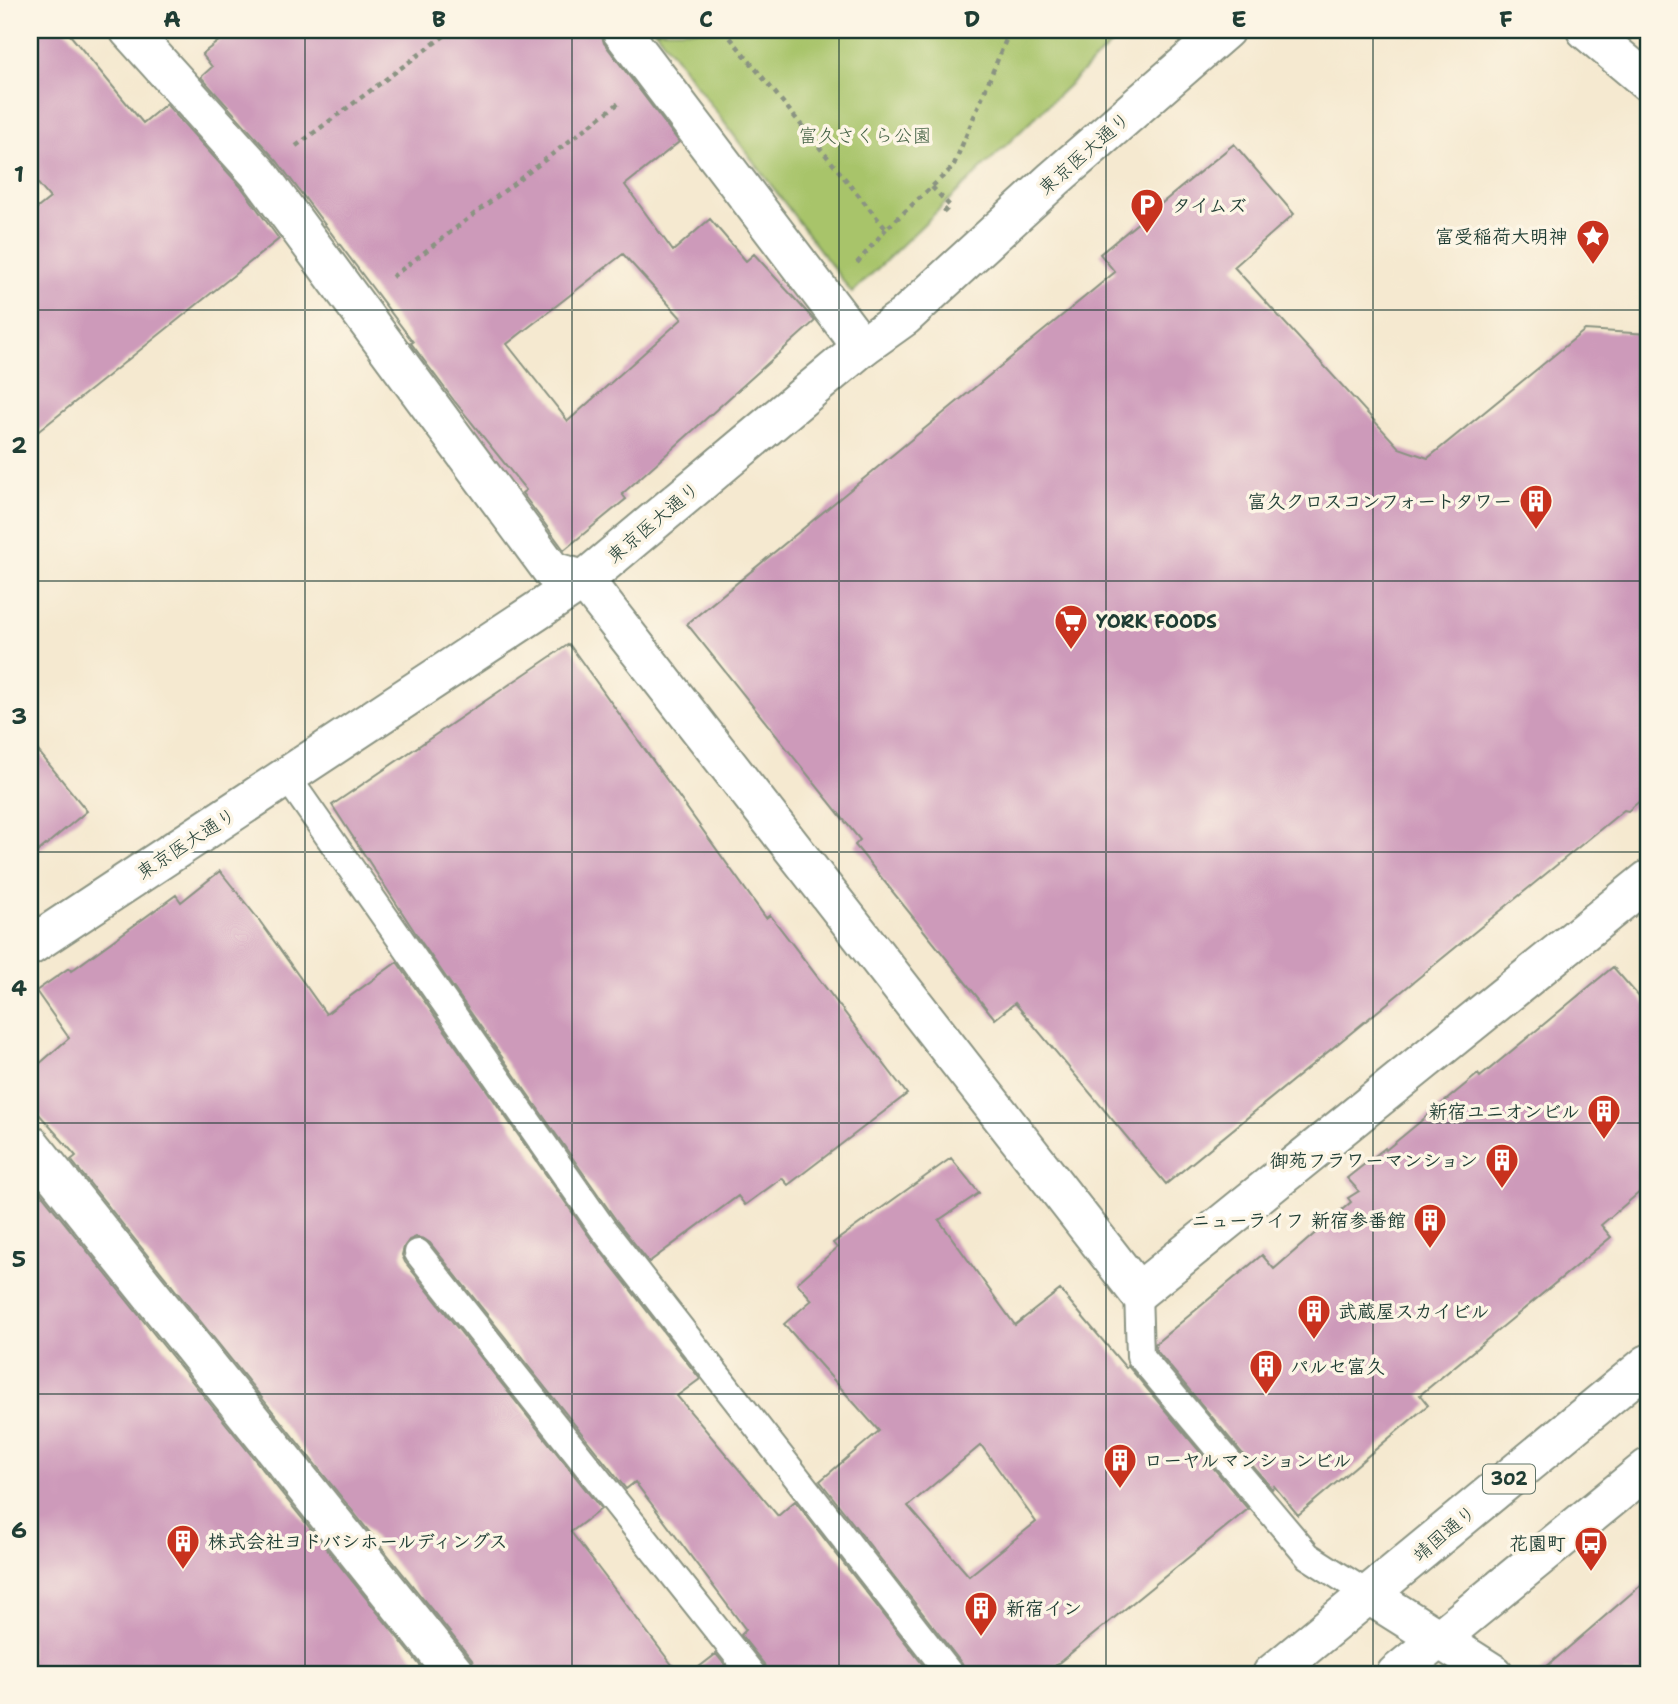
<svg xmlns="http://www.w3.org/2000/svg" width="1678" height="1704" font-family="'Shantell Sans','Klee One',sans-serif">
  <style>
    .green { fill: #a8c46b; stroke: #648050; stroke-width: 2 }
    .building { fill: #cd9aba; fill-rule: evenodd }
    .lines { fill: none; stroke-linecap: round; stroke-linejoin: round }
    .lane-casing { stroke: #8a9382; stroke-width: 30 }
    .street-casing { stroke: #8a9382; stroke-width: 42 }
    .secondary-casing { stroke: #8a9382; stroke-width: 42 }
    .primary-casing { stroke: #8a9382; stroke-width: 42 }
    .path { stroke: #8a9382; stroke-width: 4.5; stroke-dasharray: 5 5; stroke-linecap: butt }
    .lane { stroke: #fff; stroke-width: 26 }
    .street { stroke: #fff; stroke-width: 38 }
    .secondary { stroke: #fff; stroke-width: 38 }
    .primary { stroke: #fff; stroke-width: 38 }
    .grid { fill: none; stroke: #1f3d34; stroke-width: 2; stroke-opacity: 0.55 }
    .labels { text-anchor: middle; stroke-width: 7; stroke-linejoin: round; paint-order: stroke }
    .shield { fill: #fcf5e5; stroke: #617469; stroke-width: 2 }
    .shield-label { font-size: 18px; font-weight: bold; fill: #1f3d34 }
    .park-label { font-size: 19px; fill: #415f42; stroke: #fcf5e5 }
    .street-label { font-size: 19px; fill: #1f3d34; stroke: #fcf5e5 }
    .poi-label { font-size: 19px; font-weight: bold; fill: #1f3d34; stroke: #fcf5e5; text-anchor: start }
    .neatline { fill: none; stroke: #1f3d34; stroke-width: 2.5 }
    .grid-label { font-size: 23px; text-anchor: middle; font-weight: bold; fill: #1f3d34 }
  </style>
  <rect width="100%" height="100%" fill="#fcf5e5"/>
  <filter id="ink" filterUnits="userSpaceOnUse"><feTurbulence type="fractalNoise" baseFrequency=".0143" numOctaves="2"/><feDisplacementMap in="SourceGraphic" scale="14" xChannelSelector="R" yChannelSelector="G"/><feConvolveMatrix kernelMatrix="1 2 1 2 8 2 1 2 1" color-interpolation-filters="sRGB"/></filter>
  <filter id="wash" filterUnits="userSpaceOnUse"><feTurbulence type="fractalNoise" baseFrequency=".00686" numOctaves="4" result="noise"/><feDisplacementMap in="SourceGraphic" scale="28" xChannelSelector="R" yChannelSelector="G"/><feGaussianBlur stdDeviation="1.57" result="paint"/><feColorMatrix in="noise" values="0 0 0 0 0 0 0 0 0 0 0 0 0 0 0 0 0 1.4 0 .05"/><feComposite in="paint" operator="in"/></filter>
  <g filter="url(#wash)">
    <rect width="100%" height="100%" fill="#f5e9d0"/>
    <path class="green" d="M655 30H1126L852 293Z"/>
    <g id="blocks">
      <path class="building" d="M30 30H66L143 123 166 104 242 188 279 239 30 438V214L50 198 30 174Z
        M233 30H600L604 43 679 142 625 185 673 251 710 219 746 261 754 254 815 321 622 494 626 499 564 550 522 493 526 490 455 402 411 343 413 342 277 161 201 77 212 67 202 54ZM623 254 682 319 568 421 507 344Z
        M1234 144 1294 214 1234 267 1399 448 1428 458 1585 330 1648 334V794L1628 811 1624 810 1166 1184 1015 1003 995 1019 855 845 860 840 687 624 1115 272 1100 254Z
        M569 644 766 918 770 915 907 1094 788 1185 782 1178 745 1205 738 1196 649 1262 616 1220 422 943 332 805Z
        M30 741 87 811 30 858Z
        M220 871 259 920 326 1014 397 962 591 1239 700 1379 677 1396 778 1516 795 1501 930 1674H767L764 1664 741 1635 746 1630 635 1482 626 1489 430 1243 424 1239 416 1237 409 1240 404 1247 402 1255 405 1262 601 1509 571 1532 679 1674H476L472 1660 71 1160 76 1156 30 1104V1072L69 1038 36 991 69 968 71 971 176 895 181 902Z
        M1613 967 1648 1007V1185L1601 1225 1611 1237 1420 1395 1428 1405 1298 1515 1274 1486 1272 1489 1156 1350 1155 1344 1262 1255 1274 1269 1351 1202 1348 1198 1359 1191 1347 1178 1385 1148 1386 1150 1478 1074 1480 1077Z
        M951 1158 979 1193 939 1220 1015 1325 1060 1290 1126 1368 1128 1366 1248 1509 1045 1674H965L962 1664 820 1481 879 1431 784 1324 812 1300 797 1283 837 1248 833 1243ZM981 1445 1036 1522 969 1576 908 1506Z
        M36 1187 427 1674H30V1192Z
        M1648 1579V1674H1538Z
        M716 1654 732 1674H690Z"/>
    </g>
  </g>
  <g filter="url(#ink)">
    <use href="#blocks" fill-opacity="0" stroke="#8a9382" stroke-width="2"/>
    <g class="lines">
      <defs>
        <path id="lane" d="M287 777 603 1229 950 1674
          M418 1253 752 1674
          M1138 1292 1140 1356 1308 1556 1369 1595"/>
        <path id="street" d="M129 30 259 174 552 571 584 580 1138 1292 1648 880
          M621 30 862 347
          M30 1144 455 1674
          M1439 1639 1494 1674"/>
        <path id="secondary" d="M30 946 584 580 862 347 904 317 1054 179 1225 30"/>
        <path id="primary" d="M1586 30 1648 82
          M1369 1595 1439 1639
          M1272 1674 1648 1364
          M1396 1674 1648 1468"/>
      </defs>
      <use href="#lane" class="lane-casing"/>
      <use href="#street" class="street-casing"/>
      <use href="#secondary" class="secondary-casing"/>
      <use href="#primary" class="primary-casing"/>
      <path class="path" d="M724 30 886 229 953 167 1010 30
        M296 146 452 30
        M932 187 950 206 942 214
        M857 263 886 229
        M392 277 619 103"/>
      <use href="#lane" class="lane"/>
      <use href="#street" class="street"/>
      <use href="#secondary" class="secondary"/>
      <use href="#primary" class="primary"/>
    </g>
  </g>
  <path class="grid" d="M305 30V1674M572 30V1674M839 30V1674M1106 30V1674M1373 30V1674M30 310H1648M30 581H1648M30 852H1648M30 1123H1648M30 1394H1648"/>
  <defs>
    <symbol id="parking-pin" viewBox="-11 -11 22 30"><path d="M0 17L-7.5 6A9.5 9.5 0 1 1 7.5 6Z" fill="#c8321e" stroke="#fcf5e5"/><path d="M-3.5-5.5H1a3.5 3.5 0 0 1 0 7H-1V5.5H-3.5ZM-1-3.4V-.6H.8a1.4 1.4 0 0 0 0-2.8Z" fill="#fff"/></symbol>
    <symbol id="sight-pin" viewBox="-11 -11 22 30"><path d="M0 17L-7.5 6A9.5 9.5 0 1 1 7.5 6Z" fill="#c8321e" stroke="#fcf5e5"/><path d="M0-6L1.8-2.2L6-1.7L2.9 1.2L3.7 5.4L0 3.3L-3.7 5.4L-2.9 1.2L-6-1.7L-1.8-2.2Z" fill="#fff"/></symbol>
    <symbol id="building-pin" viewBox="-11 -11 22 30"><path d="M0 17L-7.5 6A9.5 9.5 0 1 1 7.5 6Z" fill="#c8321e" stroke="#fcf5e5"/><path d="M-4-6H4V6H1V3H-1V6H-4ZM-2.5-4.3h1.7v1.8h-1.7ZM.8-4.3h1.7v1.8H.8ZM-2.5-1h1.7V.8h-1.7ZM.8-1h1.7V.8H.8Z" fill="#fff"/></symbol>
    <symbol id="supermarket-pin" viewBox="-11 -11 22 30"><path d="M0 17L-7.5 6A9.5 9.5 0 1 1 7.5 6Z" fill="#c8321e" stroke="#fcf5e5"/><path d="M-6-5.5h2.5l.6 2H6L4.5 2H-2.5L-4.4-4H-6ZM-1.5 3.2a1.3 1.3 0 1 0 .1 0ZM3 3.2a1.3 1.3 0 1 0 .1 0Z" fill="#fff"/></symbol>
    <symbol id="bus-pin" viewBox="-11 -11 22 30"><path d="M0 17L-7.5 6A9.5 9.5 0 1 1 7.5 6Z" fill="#c8321e" stroke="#fcf5e5"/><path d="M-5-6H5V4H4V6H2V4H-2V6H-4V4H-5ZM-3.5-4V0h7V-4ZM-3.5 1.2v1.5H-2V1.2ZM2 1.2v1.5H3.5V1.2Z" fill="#fff"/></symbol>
  </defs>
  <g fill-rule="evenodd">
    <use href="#parking-pin" x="1128" y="186" width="38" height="52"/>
    <use href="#sight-pin" x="1574" y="217" width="38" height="52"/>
    <use href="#building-pin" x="1517" y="482" width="38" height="52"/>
    <use href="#supermarket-pin" x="1052" y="602" width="38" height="52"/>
    <use href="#building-pin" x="1585" y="1092" width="38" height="52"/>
    <use href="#building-pin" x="1483" y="1141" width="38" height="52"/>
    <use href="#building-pin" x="1411" y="1201" width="38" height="52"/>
    <use href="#building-pin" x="1295" y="1292" width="38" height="52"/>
    <use href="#building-pin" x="1247" y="1347" width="38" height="52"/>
    <use href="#building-pin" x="1101" y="1441" width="38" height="52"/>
    <use href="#building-pin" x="164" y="1522" width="38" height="52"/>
    <use href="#bus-pin" x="1572" y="1524" width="38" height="52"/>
    <use href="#building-pin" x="962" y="1589" width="38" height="52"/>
  </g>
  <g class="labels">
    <rect class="shield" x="1483" y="1464.5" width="52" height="29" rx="5"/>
    <g class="shield-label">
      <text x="1509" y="1485">302</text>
    </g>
    <g class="park-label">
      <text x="865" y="142">富久さくら公園</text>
    </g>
    <g class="street-label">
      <text transform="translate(1084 153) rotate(-41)" y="7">東京医大通り</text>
      <text transform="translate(653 522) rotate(-40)" y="7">東京医大通り</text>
      <text transform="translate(186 843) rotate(-33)" y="7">東京医大通り</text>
      <text transform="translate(1444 1533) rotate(-40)" y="7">靖国通り</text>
    </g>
    <g class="poi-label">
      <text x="1172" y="212">タイムズ</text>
      <text x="1568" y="243" text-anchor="end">富受稲荷大明神</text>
      <text x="1512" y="508" text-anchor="end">富久クロスコンフォートタワー</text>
      <text x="1096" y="628">YORK FOODS</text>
      <text x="1580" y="1118" text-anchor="end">新宿ユニオンビル</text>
      <text x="1478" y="1167" text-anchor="end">御苑フラワーマンション</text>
      <text x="1406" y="1227" text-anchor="end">ニューライフ 新宿参番館</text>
      <text x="1338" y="1318">武蔵屋スカイビル</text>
      <text x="1290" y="1373">パルセ富久</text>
      <text x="1144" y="1467">ローヤルマンションビル</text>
      <text x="208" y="1548">株式会社ヨドバシホールディングス</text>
      <text x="1566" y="1550" text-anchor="end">花園町</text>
      <text x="1006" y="1615">新宿イン</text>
    </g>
  </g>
  <rect width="1678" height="1704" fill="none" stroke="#fcf5e5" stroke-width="77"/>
  <rect x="38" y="38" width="1602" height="1628" class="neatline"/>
  <g class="grid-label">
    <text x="172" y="27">A</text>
    <text x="439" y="27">B</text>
    <text x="706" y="27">C</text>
    <text x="972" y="27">D</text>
    <text x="1239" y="27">E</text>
    <text x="1506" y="27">F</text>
    <text x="19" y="182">1</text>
    <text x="19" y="453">2</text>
    <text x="19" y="724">3</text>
    <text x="19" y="996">4</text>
    <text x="19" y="1267">5</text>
    <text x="19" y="1538">6</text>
  </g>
</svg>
